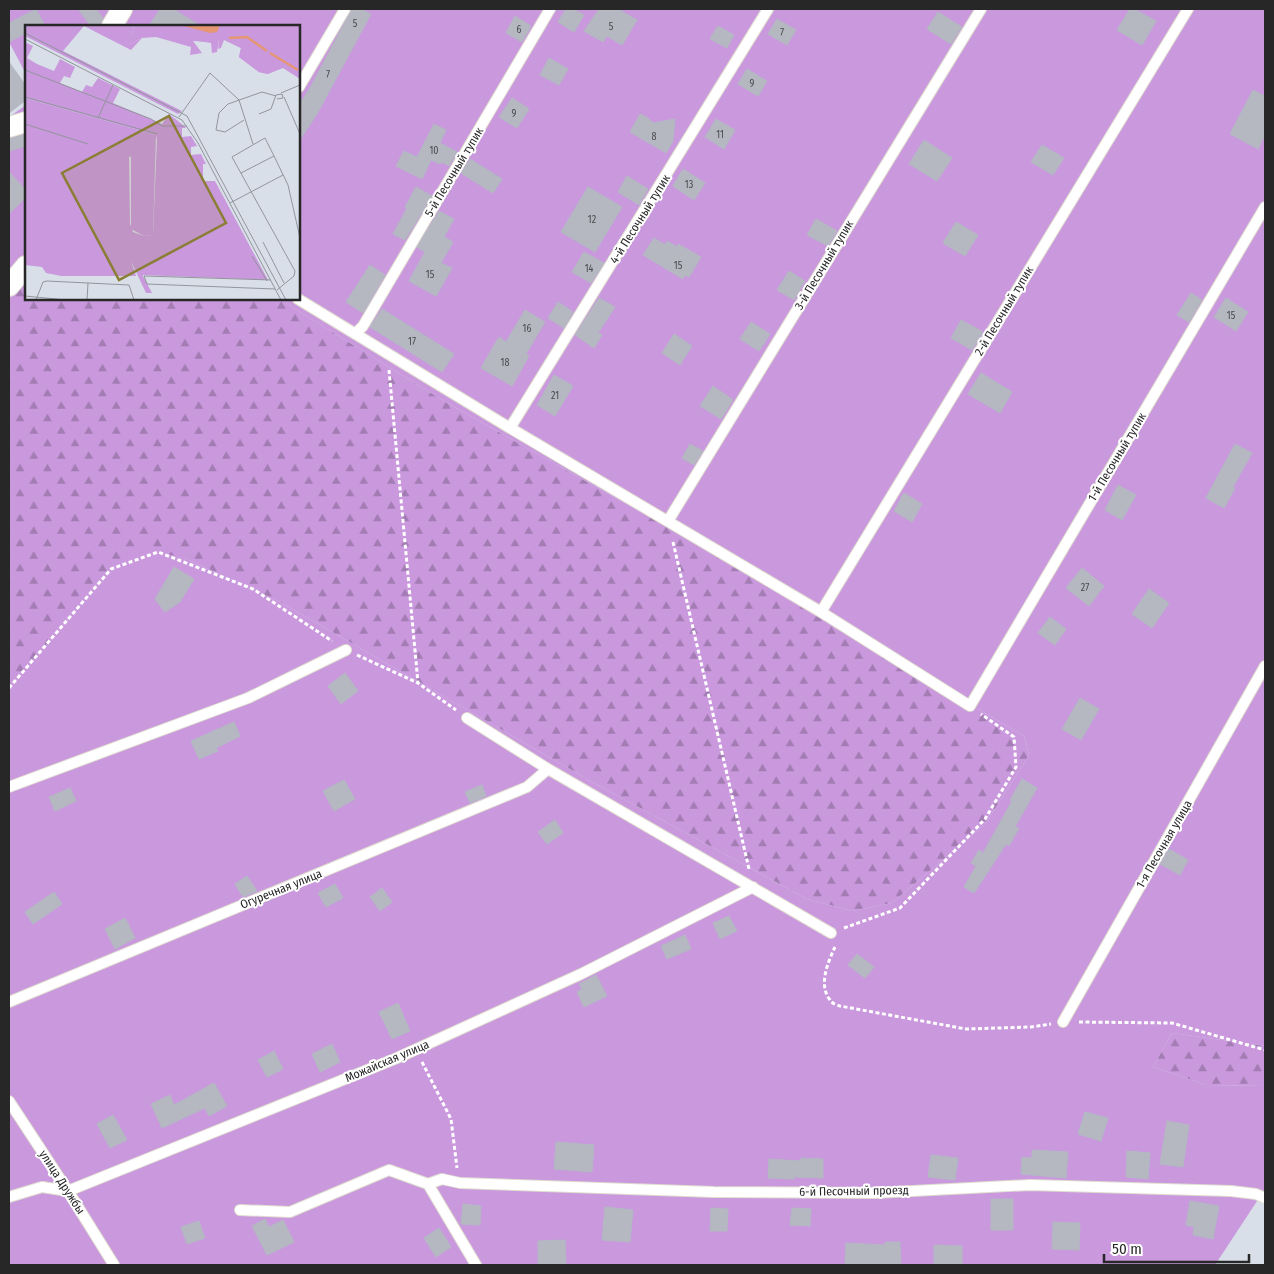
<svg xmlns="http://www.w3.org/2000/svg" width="1274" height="1274" font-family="'Fira Sans Condensed',sans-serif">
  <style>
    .forest { fill: url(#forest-firs) }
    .garden { fill: #c998dd }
    .building { fill: #b6b8c1; stroke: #b3b8c4 }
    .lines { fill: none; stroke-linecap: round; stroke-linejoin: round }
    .service-casing { stroke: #dfddcf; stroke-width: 12 }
    .minor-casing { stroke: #dfddcf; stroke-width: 22 }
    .path { stroke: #fff; stroke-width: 3; stroke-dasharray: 4 2.5; stroke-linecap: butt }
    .service { stroke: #fff; stroke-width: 10 }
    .minor { stroke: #fff; stroke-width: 20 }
    .labels { text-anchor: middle; stroke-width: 4; stroke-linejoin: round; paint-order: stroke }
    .number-label { font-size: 10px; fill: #4b4b4e }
    .street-label { font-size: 12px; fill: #272727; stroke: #fff }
    .inset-river { fill: none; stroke: #e59672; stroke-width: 2.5 }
    .inset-road { fill: none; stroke: #92959b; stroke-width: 1 }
    .view { fill: #8a7e34; fill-opacity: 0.15; stroke: #8a7e34; stroke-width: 2.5 }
    .inset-edge { fill: none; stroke: #272727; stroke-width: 2.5 }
  </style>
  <defs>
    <pattern id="forest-firs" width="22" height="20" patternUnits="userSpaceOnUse" patternTransform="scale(1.25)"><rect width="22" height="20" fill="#c998dd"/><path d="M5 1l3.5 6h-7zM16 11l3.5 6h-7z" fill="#a37cb3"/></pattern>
  </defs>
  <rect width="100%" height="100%" fill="#d9dfe9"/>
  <path class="forest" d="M26 279V299H279L449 404 751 574 1024 736 1029 755 986 823 892 903 852 911 807 899 594 783 280 602 187 559 147 550 111 569 9 688V299Z
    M1172 1033 1265 1046V1086L1206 1085 1153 1067Z"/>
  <path class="garden" d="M9 9H1265V1046L1172 1033 1153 1067 1206 1085 1265 1086V1189L1215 1265H9V688L111 569 147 549 187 559 280 602 594 783 807 899 852 911 892 903 986 823 1029 755 1024 736 751 574 449 404 279 299H299V26H26V74L9 42Z
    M26 105V279L9 299V117Z"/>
  <path class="building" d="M36 9 45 26H26V33L9 42V23Z
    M78 9H96L103 18 100 26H91Z
    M160 9H173L201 26H149Z
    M352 9H361L371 14 317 114 299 141V105L309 90Z
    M566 9H573L584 15 574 32 558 22Z
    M599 9H618L637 20 622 45 607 36 603 42 584 31Z
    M1130 9H1134L1156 21 1142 45 1117 30Z
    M938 12 962 27 951 44 927 29Z
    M515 16 531 26 522 42 506 33Z
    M777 19 796 30 787 45 768 34Z
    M718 26 734 35 727 48 710 39Z
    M549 58 568 69 559 85 540 75Z
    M9 62 26 86V100L9 113Z
    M747 69 767 81 758 96 738 84Z
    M1253 90 1265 96V135L1258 149 1230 134Z
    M512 98 529 109 517 128 499 117Z
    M640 114 648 118 653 123 675 119 673 141 666 153 630 132Z
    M716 119 735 130 724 149 705 137Z
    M434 124 446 130 440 143 457 152 449 166 442 162 440 164 431 160 422 179 396 166 404 151 417 157Z
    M26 134V146L9 151V139Z
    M924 140 952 158 937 181 909 164Z
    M1042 145 1064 158 1053 175 1031 162Z
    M470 159 502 179 493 193 461 173Z
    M683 169 705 183 694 200 673 186Z
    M9 172 26 190V197L9 214Z
    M627 176 648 189 639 205 618 192Z
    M416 187 432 196 405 240 393 234 407 208 405 207Z
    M588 187 622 207 595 252 561 232Z
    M439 211 454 219 444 237 453 242 441 263 452 268 436 296 409 281 425 252 417 247Z
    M816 219 837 231 828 246 807 235Z
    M956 222 978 235 965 256 943 243Z
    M654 238 665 245 667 241 677 247 678 244 701 257 689 277 685 275 683 279 643 255Z
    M584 252 604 263 591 283 572 272Z
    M370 265 385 275 363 313 346 302Z
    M789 271 805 281 794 300 777 290Z
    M1191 293 1202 300 1189 322 1177 315Z
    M599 298 615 307 598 333 602 335 594 348 575 335Z
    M1226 298 1248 312 1236 331 1214 317Z
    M558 302 573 312 564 328 548 318Z
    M382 309 454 354 442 372 370 327Z
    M525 310 545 322 526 354 529 356 512 386 481 368 499 337 506 342Z
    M961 320 983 332 972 350 951 338Z
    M751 322 770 334 759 351 740 339Z
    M674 334 692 346 680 365 662 353Z
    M981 373 1012 392 1000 413 968 394Z
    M554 375 573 386 555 416 537 405Z
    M713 386 733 400 721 419 700 406Z
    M690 444 703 451 694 465 682 458Z
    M1235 444 1252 453 1233 487 1235 488 1224 508 1206 498Z
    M1118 485 1136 495 1122 520 1105 510Z
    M904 493 922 504 912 522 894 511Z
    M174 567 194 579 180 602 165 612 155 599Z
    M1082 568 1104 586 1089 606 1066 588Z
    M1149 589 1169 603 1152 628 1132 614Z
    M1050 617 1066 629 1055 645 1038 633Z
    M345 673 358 691 341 704 328 686Z
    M1080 698 1099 709 1081 740 1062 729Z
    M234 722 240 736 216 748 218 751 199 759 191 741Z
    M1022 779 1037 788 1015 827 1019 828 1009 846 1006 844 974 893 964 887 976 866 971 863 979 850 983 853 1012 801 1010 800Z
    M344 780 355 799 334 811 323 791Z
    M482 785 486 796 470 803 465 792Z
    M70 788 76 801 55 811 49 797Z
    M555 820 563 833 547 844 538 832Z
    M1169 849 1188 860 1180 875 1160 864Z
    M247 876 257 891 243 897 235 884Z
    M335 884 343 898 326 907 318 893Z
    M382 888 392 902 380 911 370 897Z
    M54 892 62 904 33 924 25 912Z
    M729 916 737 931 720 939 713 923Z
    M125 918 135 938 115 949 105 929Z
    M685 935 691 949 667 959 661 946Z
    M857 954 874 967 865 978 848 965Z
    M596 975 607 996 584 1007 577 992 582 989 579 984Z
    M398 1003 410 1031 392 1039 379 1012Z
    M332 1044 340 1062 320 1072 312 1054Z
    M274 1051 283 1069 267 1077 258 1060Z
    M214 1083 227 1106 209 1116 205 1108 162 1128 151 1104 170 1095 174 1105Z
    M1085 1112 1108 1118 1101 1141 1078 1134Z
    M113 1115 127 1140 110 1148 97 1124Z
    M1167 1121 1189 1125 1183 1167 1160 1164Z
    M556 1142 594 1145 592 1172 554 1169Z
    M1032 1150 1068 1152 1066 1178 1021 1174 1022 1157 1032 1158Z
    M1127 1151 1150 1153 1148 1179 1126 1177Z
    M931 1155 958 1158 955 1180 928 1177Z
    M801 1158 823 1159V1178L794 1177V1179L768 1178 769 1159 801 1161Z
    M991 1199H1013V1230H991Z
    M1190 1201 1219 1206 1213 1239 1193 1235 1194 1227 1186 1225Z
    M463 1204 481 1206 480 1225 461 1224Z
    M605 1207 633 1210 630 1242 602 1240Z
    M711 1208 728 1209 727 1231H710Z
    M792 1208 811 1209 810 1226 790 1225Z
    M265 1219 269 1227 283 1220 294 1242 267 1255 252 1226Z
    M199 1221 205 1238 187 1244 181 1227Z
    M1053 1222 1080 1223 1079 1250 1052 1249Z
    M439 1228 451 1247 436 1257 424 1238Z
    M565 1240 566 1265H538V1241Z
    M885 1242H900L901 1265H845L846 1243 885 1245Z
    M934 1245 962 1246V1265H934Z"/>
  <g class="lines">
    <defs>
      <path id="service" d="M299 87 345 9
        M298 299 510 428 821 612 970 706 1265 207
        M355 334 363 326 550 9
        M510 428 768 9
        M668 521 981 9
        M821 612 1188 9
        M467 718 548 769 831 933
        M9 787 248 698 346 650
        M9 1002 527 787 548 769
        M1063 1022 1265 666
        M9 1101 68 1191 114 1265
        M9 1197 42 1187 68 1191 397 1058 581 974 753 887
        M240 1210 290 1212 389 1170 428 1184
        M476 1265 428 1184 442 1179 460 1183 714 1192 874 1193 1030 1185 1231 1191 1256 1194 1265 1198"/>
      <path id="minor" d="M112 26 122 9
        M9 127 26 122
        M9 286 26 266"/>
    </defs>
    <use href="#service" class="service-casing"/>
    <use href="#minor" class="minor-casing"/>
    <path class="path" d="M389 370 418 683 456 710
      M673 542 749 869
      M357 655 418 683
      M9 688 111 569 158 552 253 589 332 641
      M844 928 900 908 985 819 1016 767 1014 737 981 714
      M835 947C828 962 818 985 830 1000 831 1003 837 1005 840 1006L966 1029 1031 1027 1051 1024
      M1079 1022 1172 1023 1265 1050
      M422 1062 451 1119 457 1168"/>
    <use href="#service" class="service"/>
    <use href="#minor" class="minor"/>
  </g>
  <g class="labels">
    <g class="number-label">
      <text x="355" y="27">5</text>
      <text x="611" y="30">5</text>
      <text x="519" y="33">6</text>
      <text x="782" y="36">7</text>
      <text x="328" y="78">7</text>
      <text x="752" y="87">9</text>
      <text x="514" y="117">9</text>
      <text x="720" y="138">11</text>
      <text x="654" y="140">8</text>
      <text x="434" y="154">10</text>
      <text x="689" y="188">13</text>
      <text x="592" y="223">12</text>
      <text x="678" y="269">15</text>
      <text x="589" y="272">14</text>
      <text x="430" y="278">15</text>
      <text x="1231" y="319">15</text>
      <text x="527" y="332">16</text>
      <text x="412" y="345">17</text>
      <text x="505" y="366">18</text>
      <text x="555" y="399">21</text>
      <text x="1085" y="591">27</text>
    </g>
    <g class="street-label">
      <text transform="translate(454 172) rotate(-59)" y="4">5-й Песочный тупик</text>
      <text transform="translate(640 219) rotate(-58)" y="4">4-й Песочный тупик</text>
      <text transform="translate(824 265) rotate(-59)" y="4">3-й Песочный тупик</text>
      <text transform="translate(1004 311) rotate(-59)" y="4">2-й Песочный тупик</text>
      <text transform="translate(1117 457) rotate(-59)" y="4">1-й Песочный тупик</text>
      <text transform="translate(1164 844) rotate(-60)" y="4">1-я Песочная улица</text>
      <text transform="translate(281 889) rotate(-22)" y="4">Огуречная улица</text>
      <text transform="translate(387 1061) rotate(-23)" y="4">Можайская улица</text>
      <text transform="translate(62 1182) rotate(57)" y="4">улица Дружбы</text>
      <text transform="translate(854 1191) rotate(-1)" y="4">6-й Песочный проезд</text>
    </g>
  </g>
  <g transform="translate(25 25)">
    <rect width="275" height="275" fill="#d9dfe9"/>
    <path d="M0 0H109L107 10 100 16 105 19 117 13 106 25 59 1 38 26 157 86 153 89 0 11Z" fill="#c998dd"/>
    <path d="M109 0 187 17 168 16 177 28 165 30 166 22 131 12 117 13 105 19 99 16 107 10ZM194 14H275V54L258 43 243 49 234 47 214 32 216 23 199 15 196 23 193 24ZM0 73 131 110 128 210 119 211 106 204V132L0 99ZM106 236H110L127 268H121Z" fill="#c998dd"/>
    <path d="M108 0H275V30L243 34V49L234 47 214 32 216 23 198 14H194L192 27 187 28 186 18 140 11Z" fill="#c998dd"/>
    <path d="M0 17 8 21 2 33 12 39 29 46 35 34 50 42 45 53 39 51 35 58 57 67 61 60 67 62 73 53 95 64 88 78 137 99 144 89 158 100 161 103H157V112L166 111 172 121 166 122V130L176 129 181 139H178V156H190L243 255 116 250 109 236H106L111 251H36L21 248 17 242 0 240V99L104 128 105 199 108 207 119 211 128 210 132 115 131 110 0 73Z" fill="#c998dd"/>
    <path d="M155 0H195L192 7 185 8Z" fill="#e59672"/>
    <path class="inset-river" d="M204 13 222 12 242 26M245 28 273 45"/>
    <path class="inset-road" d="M0 8 162 91 261 275M0 14 157 95 173 118 256 275M0 45 126 94 137 101H162M256 68 275 60M0 72 132 109M259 72 275 109M234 89 246 84 251 70 257 69 258 73 252 74M154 92 185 48 214 75 228 119M73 93 88 60M219 95 200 107 191 105 194 88 203 79 237 67 251 71M0 99 63 119M249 131 240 113 207 132 270 246 269 251M216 148 249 131 263 160 275 213M205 178 258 150M238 217 259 258M227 231 242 256M246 255 119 251 122 259 250 264M252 265 269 251M0 271 41 275M11 275 18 257 22 256 104 260 109 275M62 275 63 258"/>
    <path class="view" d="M144 91 201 198 94 255 37 148Z"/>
    <rect width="275" height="275" class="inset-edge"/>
  </g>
  <rect width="1274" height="1274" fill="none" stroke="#272727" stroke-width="20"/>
  <path d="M1104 1254v8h145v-8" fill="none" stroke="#272727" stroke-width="2.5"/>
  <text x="1112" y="1254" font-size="15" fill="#272727" stroke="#ffffff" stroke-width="4" paint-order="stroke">50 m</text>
</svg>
